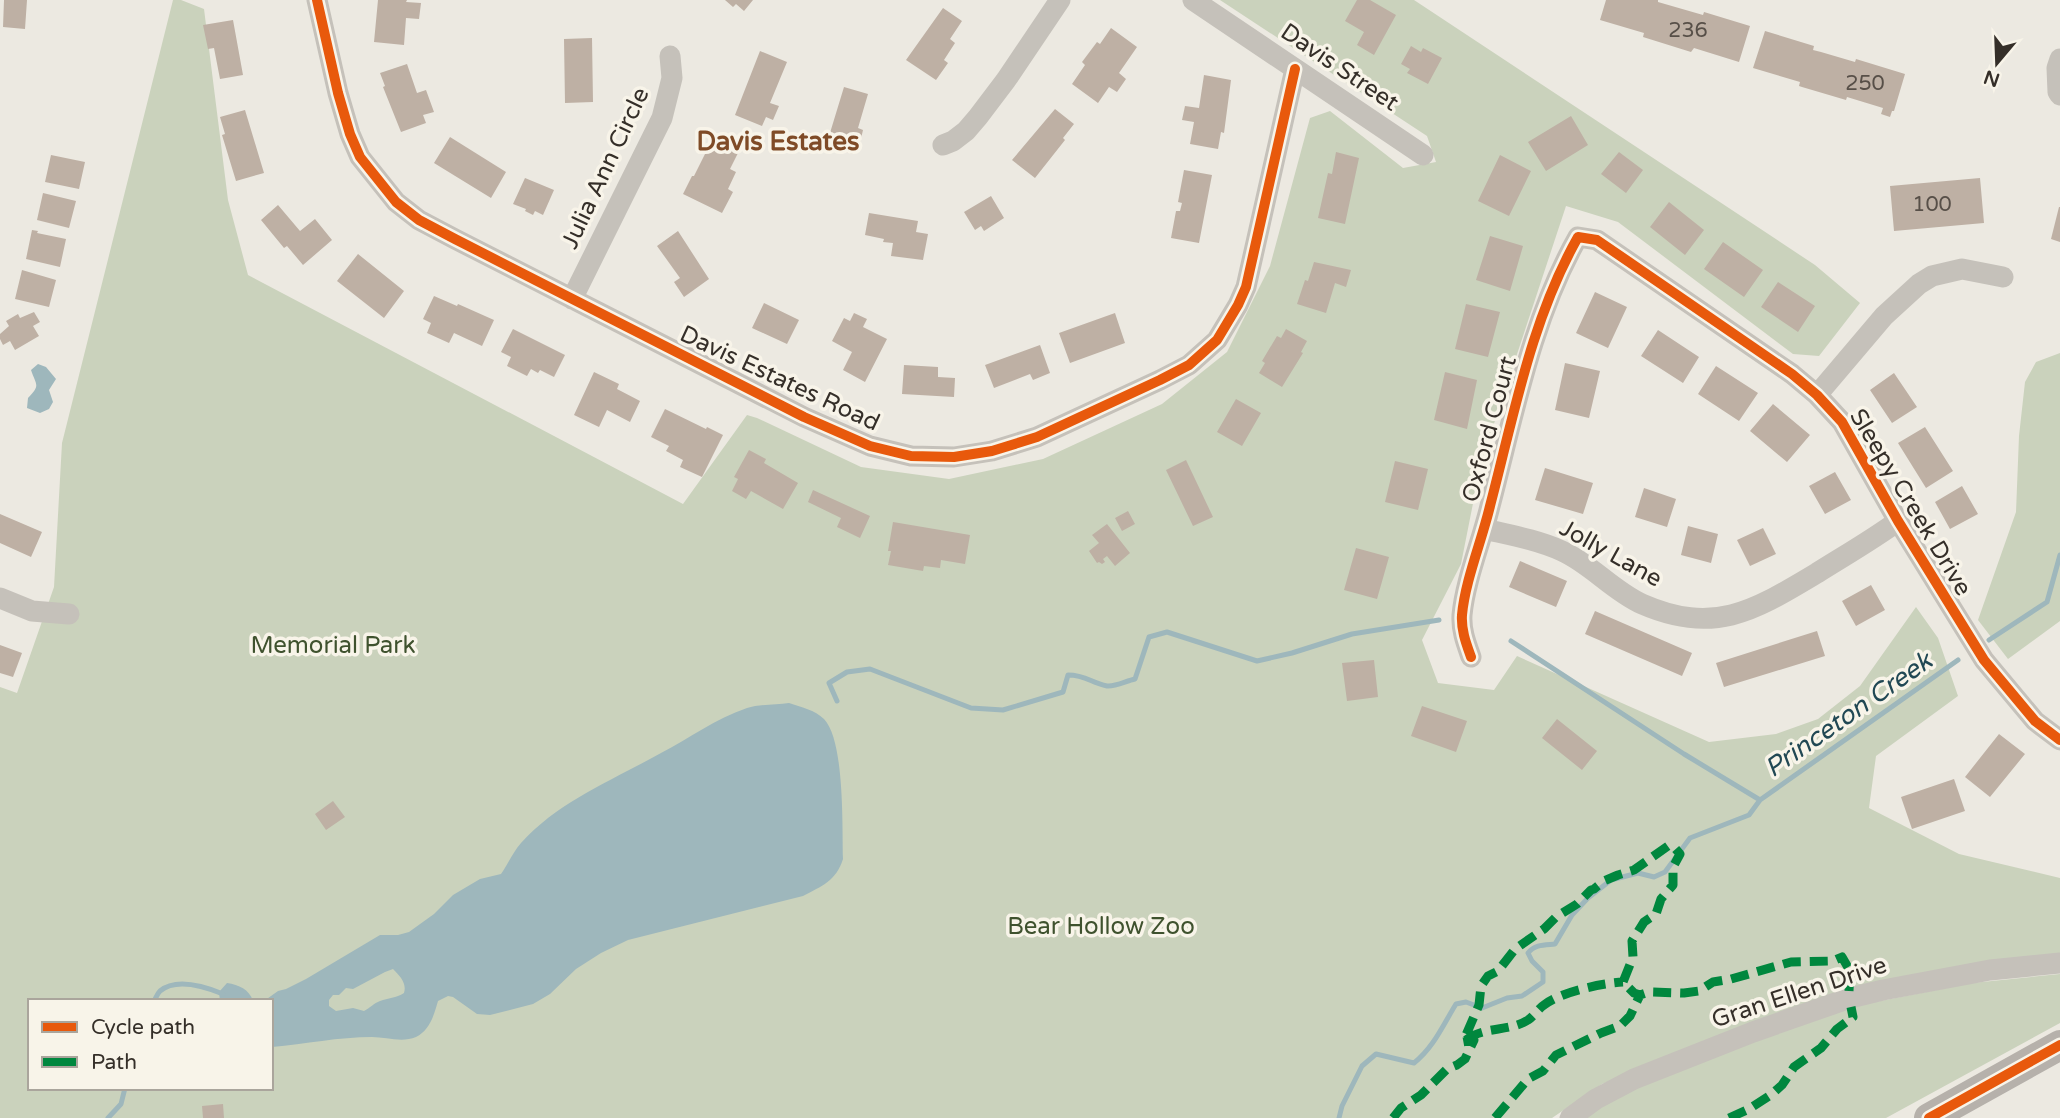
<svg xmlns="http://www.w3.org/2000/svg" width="2060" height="1118" font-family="'Varela Round',sans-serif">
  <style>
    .green { fill: #cad2bc; fill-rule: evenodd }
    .water { fill: #9eb7bc; fill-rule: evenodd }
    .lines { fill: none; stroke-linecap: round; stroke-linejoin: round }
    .stream { stroke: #9eb7bc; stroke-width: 5 }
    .building { fill: #beb0a4 }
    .street { stroke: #c5c1ba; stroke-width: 21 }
    .secondary { stroke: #b6b1ab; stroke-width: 30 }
    .quiet { stroke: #00873e; stroke-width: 9; stroke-dasharray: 18 9; stroke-linecap: butt }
    .cycleway-casing { stroke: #f8f4e9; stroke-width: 15 }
    .cycleway { stroke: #e8590c; stroke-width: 10 }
    .labels { text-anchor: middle; stroke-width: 7; stroke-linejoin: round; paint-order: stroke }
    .number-label { font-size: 21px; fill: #574f48 }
    .street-label { font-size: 24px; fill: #352f29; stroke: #f8f4e9 }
    .park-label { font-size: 24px; fill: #3f522e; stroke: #f8f4e9 }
    .neighbourhood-label { font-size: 26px; font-weight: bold; fill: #7f4b27; stroke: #f8f4e9 }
    .water-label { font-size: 26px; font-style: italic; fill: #214854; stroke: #f8f4e9 }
  </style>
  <rect width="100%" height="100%" fill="#ece9e1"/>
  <path class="green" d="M173 0H181L204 9 228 200 248 275 683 504 747 415 757 418 861 467 949 479 1043 459 1162 404 1227 352 1270 266 1310 118 1330 111 1403 168 1436 162 1427 136 1220 0H1414L1815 265 1860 303 1819 356 1793 354 1618 222 1566 206 1481 463 1461 564 1422 640 1438 683 1494 690 1517 656 1709 742 1776 734 1818 719 1860 686 1916 607 1938 638 1958 696 1876 756 1869 808 1959 854 2060 878V955L1879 982 1602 1084 1552 1118H0V687L17 693 54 587 62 443ZM30 1001H271V1088H30Z
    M2060 353V621L2008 659 1978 620 2016 512 2019 436 2025 382 2036 362Z
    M2060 974V1023L1886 1118H1583L1636 1086 1794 1026 1865 1004 1972 983Z"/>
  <path class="water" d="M38 364 46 367 56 379 49 390 53 402 49 409 40 413 27 408 28 398C41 385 36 385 31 370Z
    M789 703C801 707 815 710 824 719 845 741 842 828 843 859 836 881 822 886 803 896L628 940 601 953 576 969 550 994 533 1004 490 1015 477 1014 453 997 448 996 438 1001C434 1015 430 1030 416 1037 402 1043 386 1037 372 1037 339 1037 305 1044 272 1047L271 1001H264L278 991 286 989 306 979 380 935H398L409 932 434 914 453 895 480 879 501 874C508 864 513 852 521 843 559 801 613 780 661 753 690 738 715 719 747 708 759 704 776 705 789 703ZM393 969C400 976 407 983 404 993 396 998 388 998 380 1001 374 1003 370 1008 364 1011L353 1008 336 1011 329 1006V1000L333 995H339L346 988 353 989 385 972Z
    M227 983C239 985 249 989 253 1001H220L219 992Z"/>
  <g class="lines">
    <path class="stream" d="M1989 640 2047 602 2060 555
      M1511 641 1684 754 1760 800
      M837 701 829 683 847 672 870 669 971 708 1003 710 1063 692 1068 675C1086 675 1091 683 1107 686 1115 687 1126 681 1135 679L1149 637 1167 632 1257 661 1292 653 1352 634 1439 620
      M154 1001C156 998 157 994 160 991 177 977 206 987 223 994
      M108 1118 121 1104 125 1088
      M1339 1118 1342 1106 1362 1066 1376 1054 1414 1063C1434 1047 1443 1025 1456 1004L1466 1002 1482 1008 1507 998 1522 996 1543 982V972L1532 961 1528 953C1535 944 1545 945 1555 944L1572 915 1588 898 1611 880 1638 873 1654 877 1665 872 1690 838 1749 815 1760 800 1958 660"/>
  </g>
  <path class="building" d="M4 0H27L25 29 3 27Z
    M378 0H407L406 2 421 3 419 19 406 18 404 45 374 42Z
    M725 0H753L744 11 736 4 733 7Z
    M1357 0H1370L1396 15 1374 55 1357 45 1364 32 1345 21Z
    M1606 0H1658V2L1703 15 1704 12 1750 26 1739 62 1694 48 1691 52 1643 37 1644 33 1600 20Z
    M943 8 962 21 950 39 955 43 944 60 948 63 936 80 906 60Z
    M233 20 243 75 220 79 214 48 208 49 203 25Z
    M1111 28 1137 47 1119 73 1126 79 1117 92 1109 87 1098 103 1072 84 1085 65 1082 62 1097 42 1100 44Z
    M1765 31 1814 46 1813 50 1821 52 1855 62 1856 59 1905 74 1894 111H1892L1890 117 1881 114 1883 108 1847 97 1846 100 1802 87 1799 86 1800 82 1753 68Z
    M592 38 593 102 565 103 564 39Z
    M1411 46 1421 52 1423 48 1442 58 1428 84 1407 73 1410 69 1401 64Z
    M760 51 787 62 770 103 779 106 773 120 766 117 762 126 735 115Z
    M407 64 417 93 426 90 434 112 423 115 426 123 401 132 383 87 385 86 380 73Z
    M1204 75 1231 80 1224 133 1221 132 1218 149 1190 144 1194 122 1182 120 1185 106 1199 108Z
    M844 87 868 94 858 128 863 130 859 147 856 146 853 154 826 146Z
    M1055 109 1074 124 1063 138 1065 140 1035 178 1012 160Z
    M245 110 264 173 236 181 222 135 225 134 220 117Z
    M1571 116 1588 145 1546 171 1528 142Z
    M450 137 506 172 491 198 434 163Z
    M713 138 739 151 730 169 736 172 728 189 733 192 722 213 683 194 692 176H694Z
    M1336 152 1359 158 1345 224 1318 218 1328 173 1332 174Z
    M1619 152 1643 170 1626 193 1601 174Z
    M51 155 85 162 79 189 45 182Z
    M1500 155 1531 171 1509 216 1478 201Z
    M1184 170 1212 175 1199 243 1171 238 1176 211H1180L1182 203 1178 202Z
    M525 178 554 190 543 215 535 211 533 215 525 211 526 209 513 204Z
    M1980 178 1984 223 1894 231 1890 186Z
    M43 193 76 201 69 228 37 220Z
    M991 196 1004 218 984 231 981 226 975 230 964 212Z
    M1669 202 1704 230 1685 255 1650 227Z
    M278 205 300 231 315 219 332 240 303 265 287 246 284 248 261 220Z
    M2059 207H2060V242L2051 239Z
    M869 213 918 221 916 232 928 234 923 260 891 256 893 243 883 242 884 239 865 235Z
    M32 230 38 231 37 233 66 239 60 267 26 259Z
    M678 231 709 279 684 297 674 282 680 278 657 246Z
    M1490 236 1523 246 1510 291 1476 280Z
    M1723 242 1763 270 1744 297 1704 269Z
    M358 254 404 291 384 318 337 281Z
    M1314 262 1351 270 1346 287 1335 283 1326 313 1297 304 1305 280 1308 281Z
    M22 270 56 280 49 307 15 299Z
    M1778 282 1815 306 1798 332 1761 307Z
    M1595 292 1627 307 1608 348 1576 333Z
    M434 296 457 306 458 304 494 320 482 346 454 333 449 343 427 333 431 323 423 319Z
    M764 303 799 320 787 344 752 328Z
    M1466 304 1500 312 1488 357 1455 349Z
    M34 312 40 322 33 326 39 336 15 350 10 341 3 345 0 339V334L9 326 6 321 18 314 20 318Z
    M854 313 867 319 863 327 887 339 865 382 843 370 852 352 832 341 844 318 850 321Z
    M1115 313 1125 343 1070 363 1059 333Z
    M513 329 565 355 554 377 540 370 538 373 531 369 527 376 507 366 511 357 501 352Z
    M1286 329 1307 341 1301 352 1303 353 1282 387 1259 373 1265 363 1262 361 1277 336 1281 338Z
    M1658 330 1699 357 1683 383 1641 356Z
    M1040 345 1050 373 1033 380 1030 374 994 388 985 365Z
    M1565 363 1600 371 1589 418 1555 410Z
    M904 365 938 367V377L955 378 954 397 902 394Z
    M1716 366 1758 393 1739 421 1698 394Z
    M594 372 619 384 617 389 640 401 630 422 607 410 599 427 574 415Z
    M1445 372 1477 380 1467 429 1434 420Z
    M1894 373 1917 407 1892 423 1870 390Z
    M1236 399 1261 413 1242 446 1217 432Z
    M1773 404 1810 435 1787 462 1750 431Z
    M665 409 706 429 707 427 723 435 702 477 680 467 683 460 666 451 669 446 651 437Z
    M1925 427 1953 471 1926 488 1898 443Z
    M749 450 766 459 764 463 798 483 783 509 751 491 746 499 732 491 738 479 734 477Z
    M1186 460 1213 517 1193 526 1166 470Z
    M1395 461 1428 469 1418 510 1385 502Z
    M1545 468 1593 483 1583 514 1535 500Z
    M1835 472 1851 500 1825 514 1809 486Z
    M1962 486 1978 514 1950 529 1935 502Z
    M1644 488 1676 499 1667 527 1635 517Z
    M813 490 870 516 860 538 837 527 841 518 808 502Z
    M1128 511 1135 524 1122 531 1115 518Z
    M0 514 42 532 31 557 0 543Z
    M893 522 970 535 965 564 941 560 940 568 924 566 923 571 888 565 891 551H888Z
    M1107 524 1130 553 1115 566 1107 556 1103 559 1105 562 1102 564 1099 562 1097 563 1089 551 1099 543 1092 535Z
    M1688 526 1718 534 1711 563 1681 555Z
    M1763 528 1776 554 1750 566 1737 540Z
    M1356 548 1389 557 1377 599 1344 590Z
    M1520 561 1567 581 1556 607 1509 587Z
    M1871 585 1885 610 1856 626 1842 601Z
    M1595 611 1692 653 1682 676 1585 634Z
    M1817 631 1825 656 1724 687 1716 663Z
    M0 645 22 653 13 677 0 673Z
    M1374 660 1378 697 1347 701 1342 663Z
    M1422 706 1467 721 1456 752 1411 736Z
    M1557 719 1597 751 1582 770 1542 738Z
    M1999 734 2025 754 1990 797 1965 777Z
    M1954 779 1965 811 1912 829 1901 797Z
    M333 801 345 817 326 830 315 814Z
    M223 1104 224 1118H203L202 1106Z"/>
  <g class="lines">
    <path class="street" d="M317 0 338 93 350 134 360 157 396 202 419 220 455 239 804 417 870 446 911 456 954 457 992 451 1037 437 1160 380 1189 365 1217 340 1238 305 1246 287 1295 69
      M1193 0 1423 155
      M2060 59 2057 68 2058 92 2060 95
      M943 145 953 141 966 131 978 117 1006 80 1060 0
      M572 299 662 118 672 78 670 56
      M1817 395 1884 316 1919 284 1932 276 1962 269 2003 277
      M1484 529C1510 535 1538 540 1562 551 1591 564 1613 591 1642 604 1715 636 1755 610 1817 573 1844 556 1872 540 1898 521
      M0 598 32 611 69 614
      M1471 657C1466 643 1461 630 1462 615 1465 581 1482 540 1490 506 1514 415 1531 320 1578 237L1597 240 1792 374 1817 395 1842 422 1898 521 1984 660 2035 721 2060 740
      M1570 1118 1596 1099 1634 1079 1753 1032 1850 998 1883 990 1990 970 2060 963"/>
    <path class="secondary" d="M1929 1118 2060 1045"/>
    <path class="quiet" d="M1466 1040C1484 1026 1509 1032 1528 1020 1534 1016 1538 1009 1544 1005 1560 992 1603 983 1623 982
      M1393 1118 1401 1108 1421 1095 1447 1069 1457 1065 1465 1059 1474 1040 1463 1042 1479 1005 1481 986 1488 976 1498 971 1515 949 1544 929 1556 917 1577 904 1591 890 1594 889 1604 881 1618 875 1634 870 1668 846 1674 847 1680 854 1673 867V885L1661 899 1656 914 1644 922 1632 941 1633 957 1623 982 1634 993 1640 995 1649 992 1684 993 1699 991 1713 982 1731 979 1791 962 1833 961 1842 957 1850 971 1849 991
      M1495 1118 1528 1079 1543 1071 1556 1055 1601 1033 1620 1026 1630 1016 1640 995
      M1729 1118 1749 1109 1772 1094 1782 1085 1794 1067 1821 1048 1837 1029 1853 1017 1851 1007"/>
    <defs>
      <path id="cycleway" d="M317 0 338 93 350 134 360 157 396 202 419 220 455 239 804 417 870 446 911 456 954 457 992 451 1037 437 1160 380 1189 365 1217 340 1238 305 1246 287 1295 69
        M1471 657C1466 643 1461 630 1462 615 1465 581 1482 540 1490 506 1514 415 1531 320 1578 237L1597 240 1792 374 1817 395 1842 422 1898 521 1984 660 2035 721 2060 740
        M1929 1118 2060 1045"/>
    </defs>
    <use href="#cycleway" class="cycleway-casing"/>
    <use href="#cycleway" class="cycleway"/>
  </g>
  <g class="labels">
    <g class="number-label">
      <text x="1688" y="37">236</text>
      <text x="1865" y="90">250</text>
      <text x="1932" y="211">100</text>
    </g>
    <g class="street-label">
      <text transform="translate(1340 67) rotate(34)" y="8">Davis Street</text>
      <text transform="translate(605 168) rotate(-65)" y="8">Julia Ann Circle</text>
      <text transform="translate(780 378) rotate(25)" y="8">Davis Estates Road</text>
      <text transform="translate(1489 429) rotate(-75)" y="8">Oxford Court</text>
      <text transform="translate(1911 502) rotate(59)" y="8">Sleepy Creek Drive</text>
      <text transform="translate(1611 553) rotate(29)" y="8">Jolly Lane</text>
      <text transform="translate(1799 992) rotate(-18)" y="8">Gran Ellen Drive</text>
    </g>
    <g class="park-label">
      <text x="333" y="653">Memorial Park</text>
      <text x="1101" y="934">Bear Hollow Zoo</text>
    </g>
    <g class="neighbourhood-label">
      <text x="778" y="150">Davis Estates</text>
    </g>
    <g class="water-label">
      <text transform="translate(1848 714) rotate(-35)" y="9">Princeton Creek</text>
    </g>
  </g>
  <rect x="28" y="999" width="245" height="91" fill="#f8f4e9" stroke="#aaa59c" stroke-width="2"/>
  <rect x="42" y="1022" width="35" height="10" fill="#e8590c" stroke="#aaa59c" stroke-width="2"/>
  <text x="91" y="1034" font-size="21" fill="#352f29">Cycle path</text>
  <rect x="42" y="1057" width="35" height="10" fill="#00873e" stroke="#aaa59c" stroke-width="2"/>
  <text x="91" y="1069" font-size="21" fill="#352f29">Path</text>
  <g transform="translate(1997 63) rotate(199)" stroke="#f8f4e9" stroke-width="5" paint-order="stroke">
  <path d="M0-5L12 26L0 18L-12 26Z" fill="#352f29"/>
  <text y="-10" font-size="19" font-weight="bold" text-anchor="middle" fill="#352f29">N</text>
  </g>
</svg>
